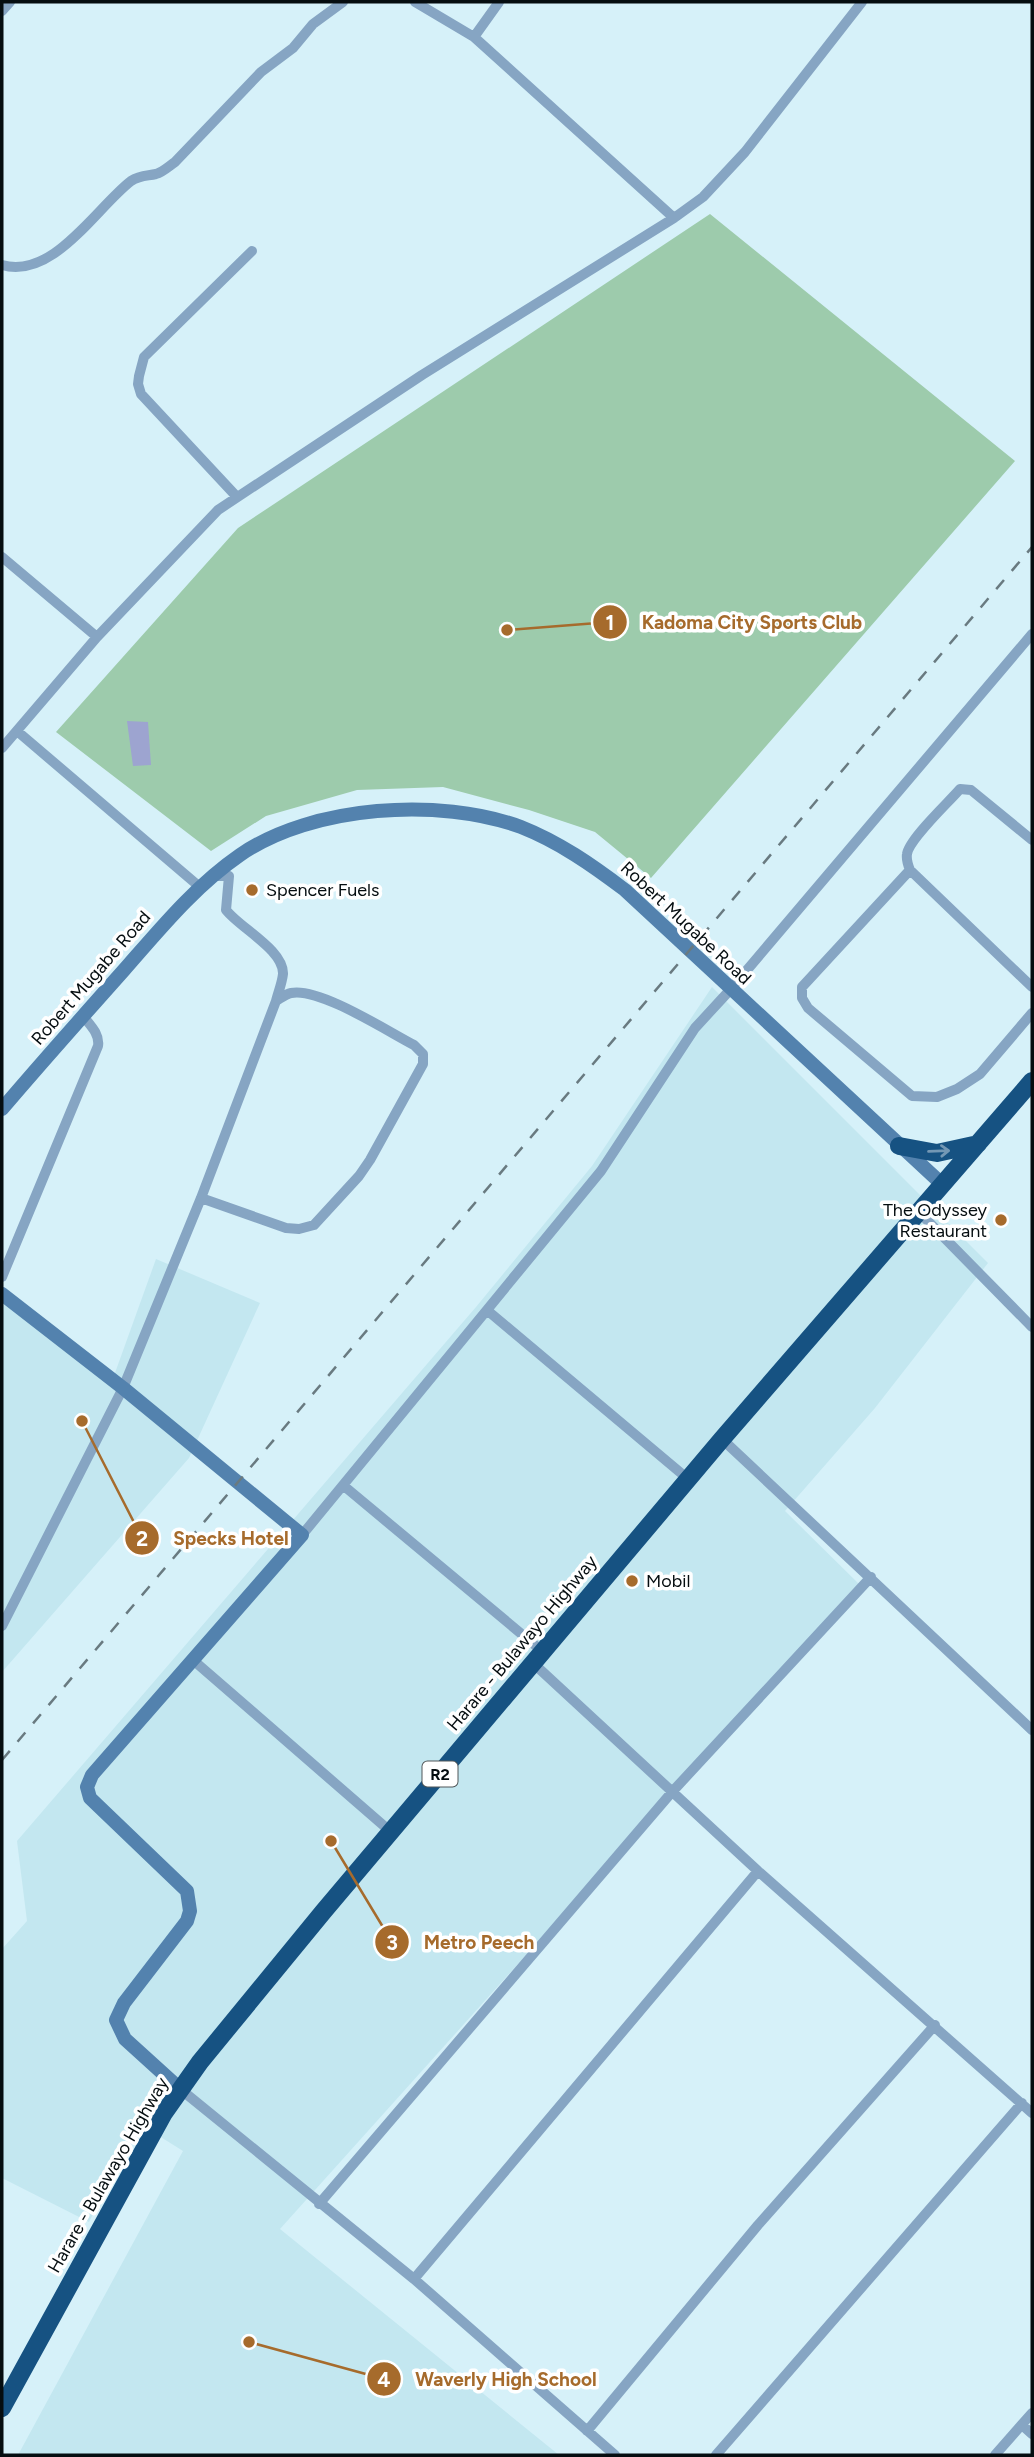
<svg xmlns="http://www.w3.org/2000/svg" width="1034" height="2457" font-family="Figtree,sans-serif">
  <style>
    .built { fill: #c3e7f0 }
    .garden { fill: #9dcbac }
    .water { fill: #9da4d0 }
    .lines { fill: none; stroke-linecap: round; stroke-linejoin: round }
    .street { stroke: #86a5c3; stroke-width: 10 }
    .secondary { stroke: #5382ae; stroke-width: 14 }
    .highway { stroke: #165282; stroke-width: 18 }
    .rail { stroke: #697a80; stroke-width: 2.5; stroke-dasharray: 12 12; stroke-linecap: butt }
    .oneway { stroke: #7397b4 }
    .poi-dot { fill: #a66b2c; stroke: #fff; stroke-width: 2.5 }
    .labels { text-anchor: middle; stroke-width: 7; stroke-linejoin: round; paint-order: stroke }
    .shield { fill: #fff; stroke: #505658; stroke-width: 2 }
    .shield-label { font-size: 16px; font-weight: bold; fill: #050d10 }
    .poi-label { font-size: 18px; fill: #050d10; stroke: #fff; text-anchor: start }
    .street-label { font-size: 18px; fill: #050d10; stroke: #fff }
    .leader { fill: none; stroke: #a66b2c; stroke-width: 2.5 }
    .callout-dot { fill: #a66b2c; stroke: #fff; stroke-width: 2.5 }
    .mark-label { font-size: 21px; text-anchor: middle; font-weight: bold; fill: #fff }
    .callout-label { font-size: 19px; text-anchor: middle; font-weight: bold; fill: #a66b2c; stroke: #fff; stroke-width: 7; stroke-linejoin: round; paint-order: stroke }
  </style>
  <rect width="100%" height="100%" fill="#d6f1f9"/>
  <path class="built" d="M712 987 988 1263 875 1408 785 1511 859 1584 280 2229 559 2455H18L183 2151 140 2124 89 2222 2 2178V1949L27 1921 17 1841 476 1307 592 1166Z
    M156 1259 260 1303 189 1458 2 1672V1297L111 1384Z"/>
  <path class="garden" d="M710 214 1015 461 651 878 595 832 529 810 443 787 357 790 266 816 211 851 56 732 238 528Z"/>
  <path class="water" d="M127 721 148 722 151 765 133 766Z"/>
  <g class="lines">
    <path class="street" d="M415 2 474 37
      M499 2 474 37 674 218
      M2 11 10 2
      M2 265C53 280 96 208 131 181 140 175 147 176 156 174 163 172 169 166 175 162L261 72 293 48 313 24 343 2
      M237 497 141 394 138 384 139 376 144 357 252 251
      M2 557 97 637
      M17 731 201 888
      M2 748 97 637 218 510 422 375 674 218 703 197 745 152 862 2
      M1032 840 971 790 960 789C949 802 909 839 907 854 906 860 908 865 910 870L802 987V998L808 1008 912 1096 937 1097 957 1089 980 1074 1032 1013
      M910 870 1032 987
      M215 876H229L226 910C240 928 284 950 283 974 282 983 278 993 276 1001
      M919 1212 1032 1327
      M2 1277 98 1046C100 1034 90 1025 83 1016
      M488 1311 688 1479
      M722 1439 1032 1730
      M344 1486 542 1651
      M302 1535 601 1171 695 1028 730 990 1032 634
      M2 1626 123 1388 201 1198 276 1001C281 998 286 994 291 993 319 987 387 1031 414 1045L423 1054V1064L370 1160 359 1176 314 1225 299 1229 286 1228 201 1198
      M193 1660 391 1832
      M533 1663 758 1871 1032 2113
      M179 2088 414 2279 615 2455
      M319 2204 672 1792 871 1577
      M414 2279 758 1871
      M1022 2425 1032 2434
      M587 2431 758 2225 935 2025
      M716 2455 1022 2103
      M995 2455 1032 2413"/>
    <path class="secondary" d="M2 1109C42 1062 83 1016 124 970 160 929 195 886 240 855 312 805 440 797 521 827 559 842 592 865 625 890L943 1185
      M2 1294 123 1388 302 1535 92 1775 87 1787 90 1798 187 1891 190 1911 187 1921 124 2003 116 2020 125 2039 179 2088"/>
    <path class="highway" d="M899 1146 937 1153 978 1144
      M2 2408 164 2113 200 2062 323 1912 722 1439 1032 1081"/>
    <path class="rail" d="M2 1760 1032 547"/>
  </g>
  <defs><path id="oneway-shaft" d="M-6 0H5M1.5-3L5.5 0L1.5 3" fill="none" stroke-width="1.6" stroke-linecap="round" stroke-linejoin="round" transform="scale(1.75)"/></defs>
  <use class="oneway" href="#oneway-shaft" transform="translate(939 1151) rotate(-2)"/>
  <g class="poi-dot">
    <circle cx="252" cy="890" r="7"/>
    <circle cx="1001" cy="1220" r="7"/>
    <circle cx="632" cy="1581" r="7"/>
  </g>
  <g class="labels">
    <rect class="shield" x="422.5" y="1761.5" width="35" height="25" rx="5"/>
    <g class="shield-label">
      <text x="440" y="1780">R2</text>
    </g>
    <g class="poi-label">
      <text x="266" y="896">Spencer Fuels</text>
      <text x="987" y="1216" text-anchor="end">The Odyssey<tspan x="987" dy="21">Restaurant</tspan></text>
      <text x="646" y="1587">Mobil</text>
    </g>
    <g class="street-label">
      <text transform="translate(686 923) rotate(43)" y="6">Robert Mugabe Road</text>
      <text transform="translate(91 978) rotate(-49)" y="6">Robert Mugabe Road</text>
      <text transform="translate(522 1643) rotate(-50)" y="6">Harare - Bulawayo Highway</text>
      <text transform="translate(108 2175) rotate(-60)" y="6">Harare - Bulawayo Highway</text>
    </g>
  </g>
  <path class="leader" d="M507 630L610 622M82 1421L142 1538M331 1841L392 1942M249 2342L384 2379"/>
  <g class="callout-dot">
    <circle cx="507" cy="630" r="7"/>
    <circle cx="82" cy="1421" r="7"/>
    <circle cx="331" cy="1841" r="7"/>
    <circle cx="249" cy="2342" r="7"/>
    <circle cx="610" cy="622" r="18"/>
    <circle cx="142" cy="1538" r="18"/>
    <circle cx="392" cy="1942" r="18"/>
    <circle cx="384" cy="2379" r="18"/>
  </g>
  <g class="mark-label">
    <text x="610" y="630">1</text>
    <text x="142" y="1546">2</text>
    <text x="392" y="1950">3</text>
    <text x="384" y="2387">4</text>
  </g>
  <g class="callout-label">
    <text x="752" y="629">Kadoma City Sports Club</text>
    <text x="231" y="1545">Specks Hotel</text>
    <text x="479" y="1949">Metro Peech</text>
    <text x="506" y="2386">Waverly High School</text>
  </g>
  <rect width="1034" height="2457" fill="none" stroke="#050d10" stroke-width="7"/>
</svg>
